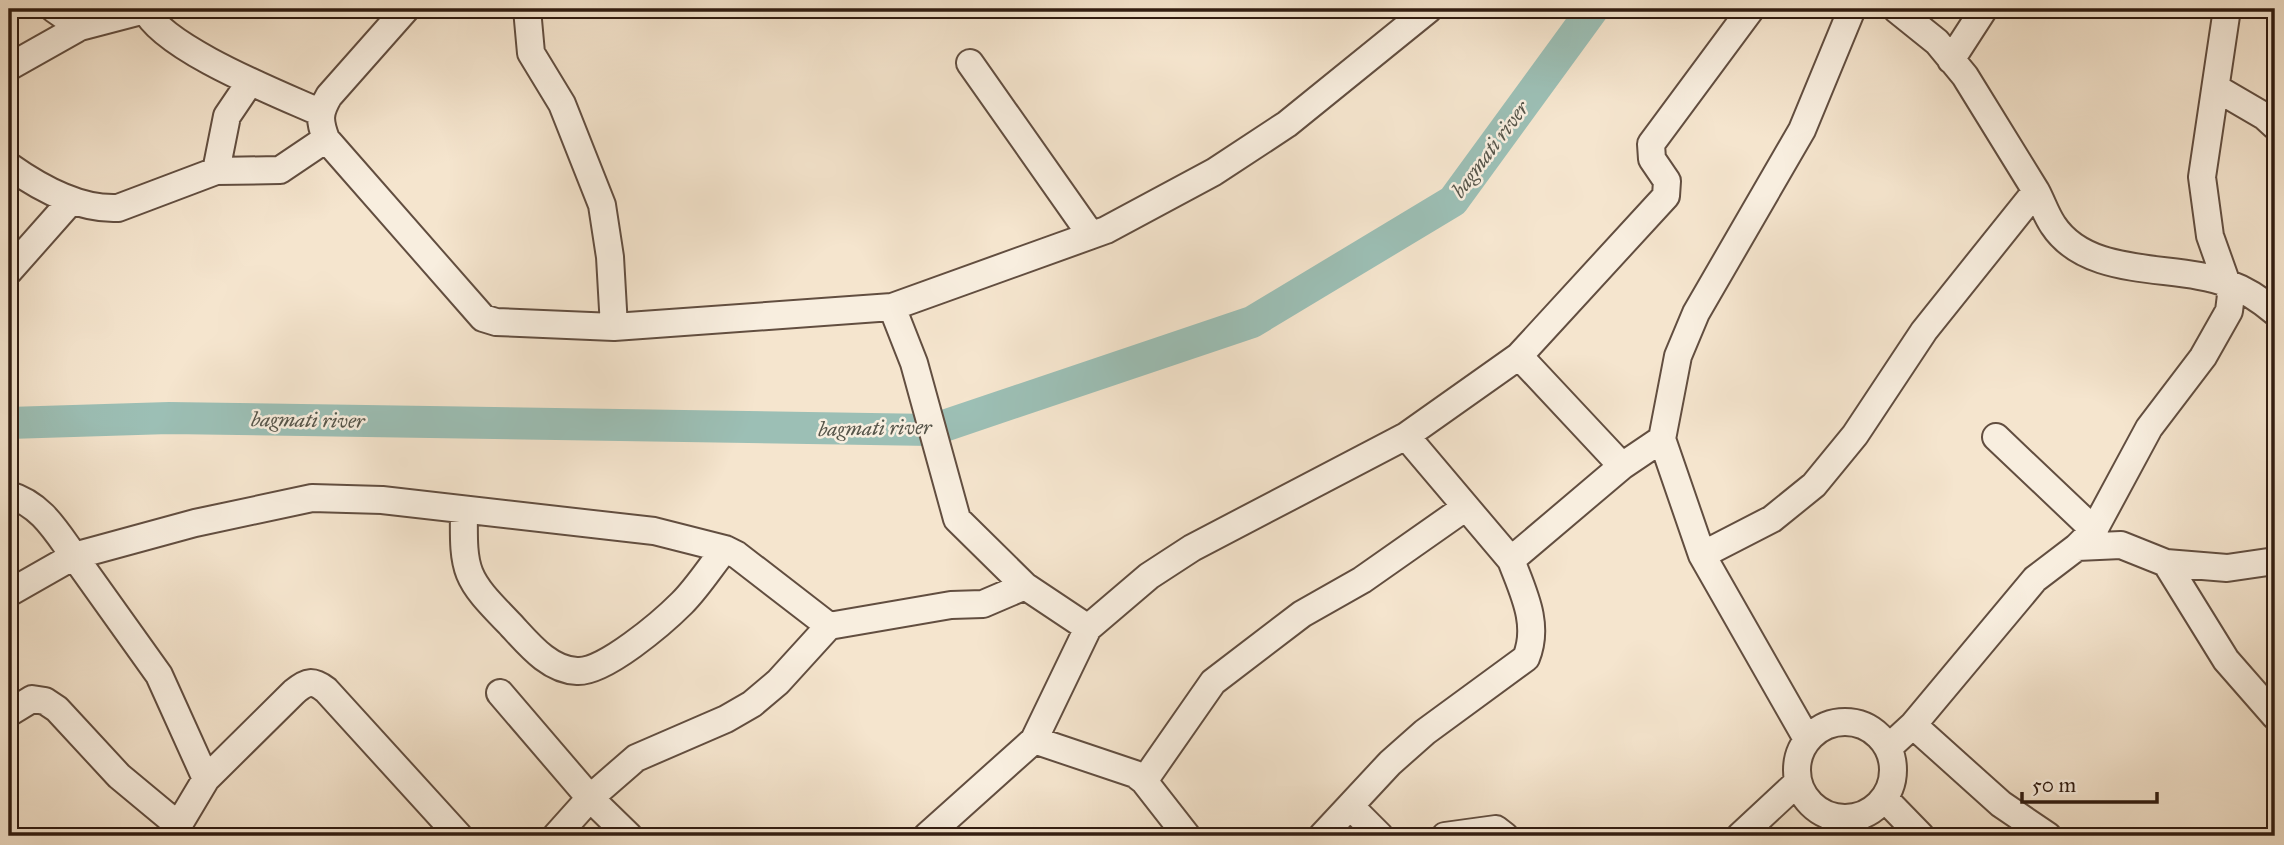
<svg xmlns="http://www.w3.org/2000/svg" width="2284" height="845" font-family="'IM FELL Great Primer',serif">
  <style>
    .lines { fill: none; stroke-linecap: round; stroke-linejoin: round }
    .river { stroke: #9cbfb5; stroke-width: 32 }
    .minor-casing { stroke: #624e40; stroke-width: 30 }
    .minor { stroke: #f8eedf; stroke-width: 26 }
    .labels { text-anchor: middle; stroke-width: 5; stroke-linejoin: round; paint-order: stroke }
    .water-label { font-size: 21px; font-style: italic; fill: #56554a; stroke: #f8eedf }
  </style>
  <rect width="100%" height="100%" fill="#f5e5ce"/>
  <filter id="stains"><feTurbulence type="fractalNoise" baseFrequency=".00286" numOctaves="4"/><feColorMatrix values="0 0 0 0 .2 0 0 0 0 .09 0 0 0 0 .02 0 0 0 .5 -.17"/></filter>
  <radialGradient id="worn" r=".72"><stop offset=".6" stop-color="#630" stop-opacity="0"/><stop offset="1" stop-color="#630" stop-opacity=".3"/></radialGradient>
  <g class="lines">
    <path class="river" d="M9 423 169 418 932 430 1252 322 1453 201 1593 9"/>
    <defs>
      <path id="minor" d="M54 9 80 27
        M145 9C162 48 279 94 319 112
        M406 9 329 96C319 113 319 120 326 139L483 318 496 322 614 327 892 307
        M527 9 531 53 562 104 602 205 610 257 614 327
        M1896 9 1937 42 1965 76 2036 191
        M1951 60 1984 9
        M970 63 1091 235
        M9 67 80 27 145 10
        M2216 88 2264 116 2275 126
        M9 166C40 188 79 210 118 208L216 171 280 170 326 139
        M216 171 227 116 250 82
        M9 271 71 201
        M1519 356 1622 466
        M1406 436 1519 356 1666 196 1667 181 1652 159 1651 144 1751 9
        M1996 437 2094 530
        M9 495C41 504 56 531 74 556L195 523 312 498 382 500 654 531 725 549 737 555 829 626
        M464 511C463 573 465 578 509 623 527 642 548 670 577 671 604 673 663 622 682 603 698 587 711 566 725 549
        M2077 547 2094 530 2149 428 2203 357 2229 311 2231 295 2210 236 2202 177 2227 9
        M1702 555 1772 519 1814 485 1855 435 1924 331 2036 191C2042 202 2046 215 2053 225 2089 280 2177 263 2229 284 2246 290 2261 300 2275 312
        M2166 563 2226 660 2275 716
        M9 593 74 556 159 675 206 779 172 836
        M1088 628 1025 586 957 519 914 363 892 307 1106 230 1214 172 1287 124 1429 9
        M500 693 590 798 629 836
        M9 713 32 699 45 701 57 709 119 776 178 825
        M1797 770a48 48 0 1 1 96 0a48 48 0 1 1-96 0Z
        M1913 725 2001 804 2048 836
        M1807 739 1702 555 1662 439 1678 356 1696 313 1802 130 1852 9
        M1034 740 1135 774 1144 781 1187 836
        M1888 748 1913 725 2035 579 2077 547 2121 545 2166 563 2227 568 2275 561
        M206 779 294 692C307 681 313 680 326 690L459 836
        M1144 781 1213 682 1302 614 1362 580 1466 507
        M1885 799 1921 836
        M1350 806 1380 836
        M556 836 590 798 636 758 726 719 752 704 778 682 829 626 951 605 983 604 1025 586
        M927 836 1034 740 1088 628 1149 576 1192 548 1406 436 1511 560
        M1322 836 1390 763 1425 732 1526 658C1540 624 1523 592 1511 560L1622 466 1662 439
        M1445 836 1496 829 1505 836
        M1740 836 1798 782"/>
    </defs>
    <use href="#minor" class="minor-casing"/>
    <use href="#minor" class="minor"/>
  </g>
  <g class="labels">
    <g class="water-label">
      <text transform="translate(1490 149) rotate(-53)" y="7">bagmati river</text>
      <text transform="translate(308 420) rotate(1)" y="7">bagmati river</text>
      <text transform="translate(875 428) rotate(-1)" y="7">bagmati river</text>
    </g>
  </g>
  <rect width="2284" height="845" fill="none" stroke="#f5e5ce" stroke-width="35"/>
  <rect x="10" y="10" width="2263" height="824" fill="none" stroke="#311c11" stroke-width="3.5"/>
  <rect x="18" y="18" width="2249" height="810" fill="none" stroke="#311c11" stroke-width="2"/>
  <path d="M2022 792v10h135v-10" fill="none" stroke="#311c11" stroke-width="3.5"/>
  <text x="2032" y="792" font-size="21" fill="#311c11" stroke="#f8eedf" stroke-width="5" paint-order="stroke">50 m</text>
  <rect width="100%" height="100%" filter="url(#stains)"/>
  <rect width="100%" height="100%" fill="url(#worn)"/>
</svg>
